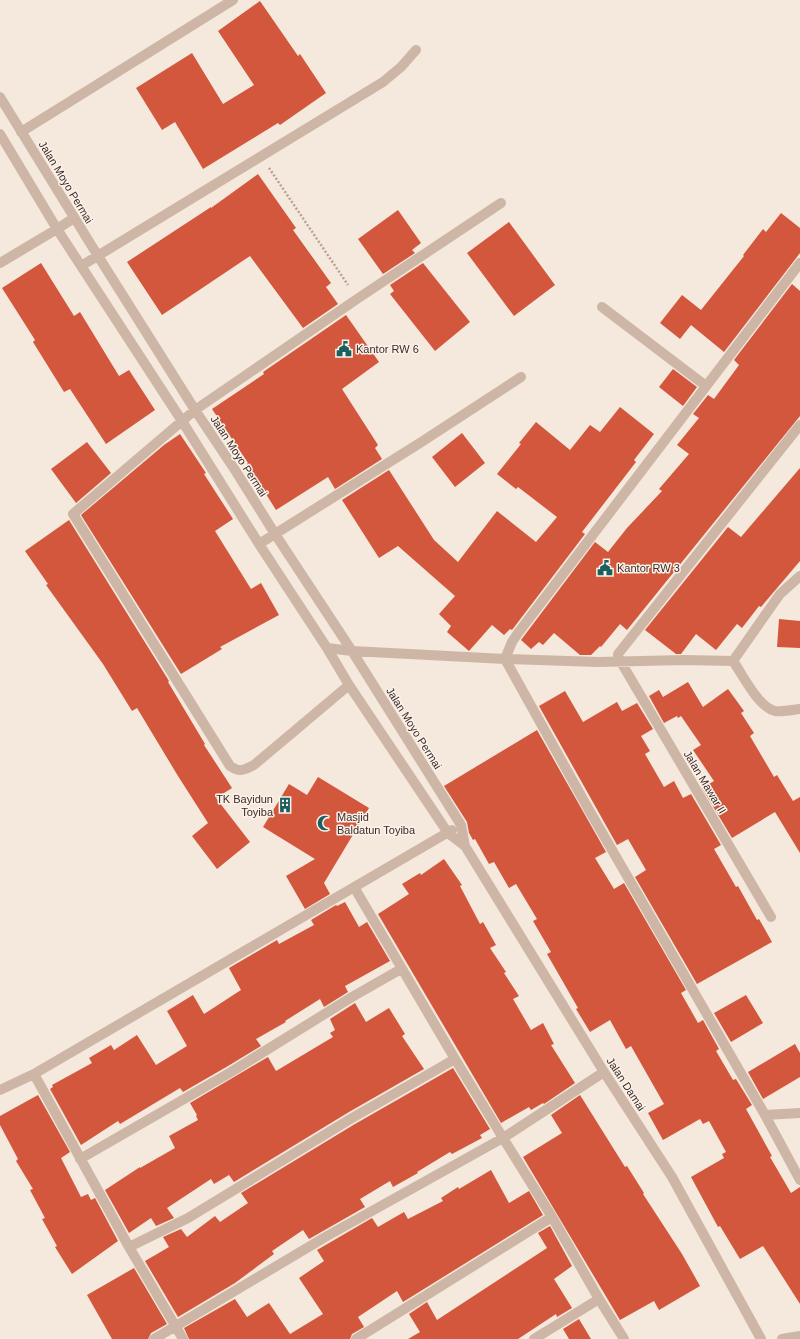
<svg xmlns="http://www.w3.org/2000/svg" width="800" height="1339" font-family="Helvetica,sans-serif">
  <style>
    .building { fill: #d2573d }
    .lines { fill: none; stroke-linecap: round; stroke-linejoin: round }
    .path { stroke: #baa091; stroke-width: 2.5; stroke-dasharray: 2 2; stroke-linecap: butt }
    .street { stroke: #ceb6a7; stroke-width: 10 }
    .labels { text-anchor: middle; stroke-width: 3; stroke-linejoin: round; paint-order: stroke }
    .street-label { font-size: 11px; fill: #3a2c28; stroke: #fcf2e9 }
    .poi-label { font-size: 11px; fill: #3a2c28; stroke: #fcf2e9; text-anchor: start }
  </style>
  <rect width="100%" height="100%" fill="#f5e8dc"/>
  <path class="building" d="M260 1 298 56 300 54 326 93 280 125 278 123 203 169 175 122 162 130 136 88 192 53 223 104 254 85 218 31Z
    M258 174 296 228 293 230 331 283 326 287 338 304 303 328 250 256 162 315 127 262 211 207V208Z
    M398 210 421 243 412 250 415 253 383 274 358 239Z
    M781 213 800 228V253L724 352 691 325 680 339 660 323 682 295 701 310 744 256 743 255 763 229 766 232Z
    M509 222 555 285 514 316 467 253Z
    M41 263 74 316 80 312 119 376 129 370 155 410 106 444 70 389 64 392 33 342 35 340 2 288Z
    M423 263 470 322 435 351 390 294 394 291 390 285Z
    M792 284 800 291V416L627 630 620 624 601 647 600 646 591 655H580L554 633 543 645 539 642 531 649 521 640 595 542 608 552 627 528 662 491 659 489 689 454 677 445 699 418 693 414 708 395 714 399 739 365 734 360Z
    M346 315 379 362 342 389 378 445 375 448 382 459 335 489 328 477 276 510 247 464 248 463 212 409 264 374 263 372Z
    M673 369 697 387 683 406 659 387Z
    M620 407 654 434 634 460 636 462 582 532 585 534 512 630 510 629 504 635 492 625 469 651 447 632 451 626 439 614 455 596 398 546 379 558 342 500 389 470 434 540 458 562 497 511 536 542 557 517 518 487 516 489 497 474 521 444 519 443 536 422 570 450 590 425 600 432Z
    M462 433 485 463 455 487 432 457Z
    M180 434 206 473 204 474 233 519 215 531 251 589 261 583 279 615 220 647 222 649 181 674 81 515 164 445Z
    M87 442 111 473 76 503 51 469Z
    M800 468V561L761 607 759 606 742 628 737 624 716 650 696 634 681 654H676L645 630 728 527 741 537Z
    M69 520 169 681 168 682 205 744 204 745 232 788 216 798 250 842 217 869 192 836 208 823 178 776 137 708 132 711 103 664 46 585 48 584 25 551Z
    M779 619 800 621V648L777 647Z
    M688 682 703 707 728 689 744 711 741 713 754 733 750 736 774 777 777 775 793 801 800 797V853L775 812 732 838 702 788 714 781 693 750 701 745 681 716 678 718 677 716 664 723 649 696 659 690 663 697Z
    M565 691 583 722 617 702 622 711 637 703 653 729 641 736 650 751 645 754 664 787 674 781 683 798 691 794 721 845 714 849 736 887 738 886 757 920 759 919 772 942 697 984 635 877 646 870 628 839 617 845 539 706Z
    M537 730 606 852 595 858 614 889 624 883 686 990 681 993 698 1023 703 1020 719 1049 716 1051 733 1080 736 1079 752 1105 746 1109 772 1156 770 1157 791 1193 800 1187V1304L763 1246 740 1259 720 1226 718 1227 691 1177 724 1158 722 1154 726 1152 709 1121 703 1124 700 1119 663 1140 648 1113 664 1104 631 1046 626 1049 610 1020 590 1032 576 1009 578 1008 547 954 551 952 533 921 537 919 516 884 509 888 494 862 489 864 475 839 473 840 469 833 467 822 444 786Z
    M318 777 369 808 324 883 330 894 305 909 286 876 315 859 263 827 289 784 307 795Z
    M444 859 462 885 460 886 480 924 483 922 496 945 490 948 506 972 504 973 519 996 513 999 531 1030 543 1023 554 1044 551 1045 575 1083 544 1104 543 1103 531 1110 529 1107 501 1123 378 914 409 894 402 884 420 873 421 875Z
    M345 902 359 927 367 922 390 961 345 986 348 992 324 1007 320 999 285 1021 286 1022 256 1039 261 1046 228 1066 183 1092 180 1088 120 1124 118 1121 81 1145 50 1089 53 1087 52 1085 92 1063 89 1058 111 1045 114 1050 137 1035 156 1065 187 1046 167 1011 193 995 204 1014 241 990 229 968 277 940 279 944 314 925 311 920 336 905 337 906Z
    M746 995 763 1023 731 1042 714 1013Z
    M355 1003 366 1022 389 1008 405 1034 402 1036 424 1069 349 1112 234 1182 229 1175 214 1184 211 1179 167 1208 174 1218 156 1226 151 1218 129 1233 105 1190 140 1167V1168L175 1148 169 1136 198 1120 196 1116 197 1115 190 1103 268 1057 276 1071 333 1037 330 1033 335 1030 330 1019Z
    M795 1044 800 1053V1077L763 1099 748 1072Z
    M453 1068 490 1129 480 1135 482 1138 452 1154 450 1152 417 1172 418 1173 393 1187 390 1181 360 1199 365 1207 309 1239 303 1230 272 1251 274 1254 235 1283 178 1317 145 1261 169 1247 163 1237 181 1229 187 1237 215 1216 220 1222 248 1203 241 1193 355 1124Z
    M38 1095 70 1152 61 1158 81 1197 88 1194 91 1200 95 1198 118 1241 72 1274 55 1247 57 1246 42 1219 45 1218 30 1190 33 1189 16 1161 18 1159 0 1125V1116Z
    M580 1095 625 1167 627 1166 644 1193 643 1194 682 1254 700 1286 659 1310 654 1301 620 1320 523 1157 562 1133 551 1115Z
    M491 1170 509 1203 529 1191 543 1215 403 1302 397 1291 358 1317 364 1327 352 1334 350 1339H189L184 1328 235 1299 247 1317 269 1303 290 1334 323 1314 299 1278 324 1261 317 1250 372 1218 378 1227 404 1212 408 1219 443 1201 441 1198 458 1187 459 1189Z
    M550 1226 572 1266 554 1279 572 1308 557 1317 556 1314 518 1339H408L420 1332 409 1314 427 1302 437 1320 547 1248 538 1233Z
    M134 1268 167 1324 151 1333 148 1339H112L87 1295Z
    M579 1319 591 1339H569L563 1329Z"/>
  <g class="lines">
    <path class="path" d="M269 168 348 285"/>
    <path class="street" d="M0 97 98 256 195 410 235 470 275 534 352 651 461 825 465 846 448 833 349 685 327 648 259 544 182 421 57 229 0 134
      M21 132 233 0
      M0 263 57 229 74 218
      M800 263 518 633 512 642 505 659 589 810 765 1115 800 1180
      M81 266 383 82 401 67 416 50
      M602 307 706 386
      M259 544 423 441 521 377
      M327 648 352 651 505 659 598 662 684 660 733 661 780 594 800 576
      M733 661C743 675 758 707 775 711 783 712 792 710 800 709
      M349 685 254 765C243 770 240 773 230 766L73 514 195 410 357 299 501 203
      M465 846 604 1072 672 1177 761 1339
      M354 887 455 1059 503 1138 552 1217 599 1299 624 1339
      M771 917 618 657V654L800 425
      M34 1074 129 1247 183 1339
      M0 1090 34 1074 452 830
      M765 1115 800 1113
      M80 1159 231 1072 352 997 401 969
      M129 1247 188 1218 352 1118 455 1059
      M154 1339 327 1236 503 1138 604 1072
      M356 1339 552 1217
      M534 1339 599 1299
      M782 1339 800 1336"/>
  </g>
  <defs>
    <symbol id="civic-bare" viewBox="-9 -9 18 18"><path d="M-.6-6.5H3V-4.5H.6V-3L4-1V1h2V6H-6V1h2V-1L-.6-3ZM-1.2 2.5V6h2.4V2.5Z" fill="#196060" stroke="#fcf2e9" stroke-width="2.5" paint-order="stroke"/></symbol>
    <symbol id="building-bare" viewBox="-9 -9 18 18"><path d="M-4-6H4V6H1V3H-1V6H-4ZM-2.5-4.3h1.7v1.8h-1.7ZM.8-4.3h1.7v1.8H.8ZM-2.5-1h1.7V.8h-1.7ZM.8-1h1.7V.8H.8Z" fill="#196060" stroke="#fcf2e9" stroke-width="2.5" paint-order="stroke"/></symbol>
    <symbol id="mosque-bare" viewBox="-9 -9 18 18"><path d="M3.5-4.9A6 6 0 1 0 3.5 4.9A5 5 0 1 1 3.5-4.9Z" fill="#196060" stroke="#fcf2e9" stroke-width="2.5" paint-order="stroke"/></symbol>
  </defs>
  <g fill-rule="evenodd">
    <use href="#civic-bare" x="333" y="338" width="22" height="22"/>
    <use href="#civic-bare" x="594" y="557" width="22" height="22"/>
    <use href="#building-bare" x="274" y="794" width="22" height="22"/>
    <use href="#mosque-bare" x="314" y="812" width="22" height="22"/>
  </g>
  <g class="labels">
    <g class="street-label">
      <text transform="translate(66 182) rotate(59)" y="4">Jalan Moyo Permai</text>
      <text transform="translate(239 456) rotate(57)" y="4">Jalan Moyo Permai</text>
      <text transform="translate(414 728) rotate(58)" y="4">Jalan Moyo Permai</text>
      <text transform="translate(705 782) rotate(59)" y="4">Jalan Mawar II</text>
      <text transform="translate(626 1084) rotate(57)" y="4">Jalan Damai</text>
    </g>
    <g class="poi-label">
      <text x="356" y="353">Kantor RW 6</text>
      <text x="617" y="572">Kantor RW 3</text>
      <text x="273" y="803" text-anchor="end">TK Bayidun<tspan x="273" dy="13">Toyiba</tspan></text>
      <text x="337" y="821">Masjid<tspan x="337" dy="13">Baldatun Toyiba</tspan></text>
    </g>
  </g>
</svg>
